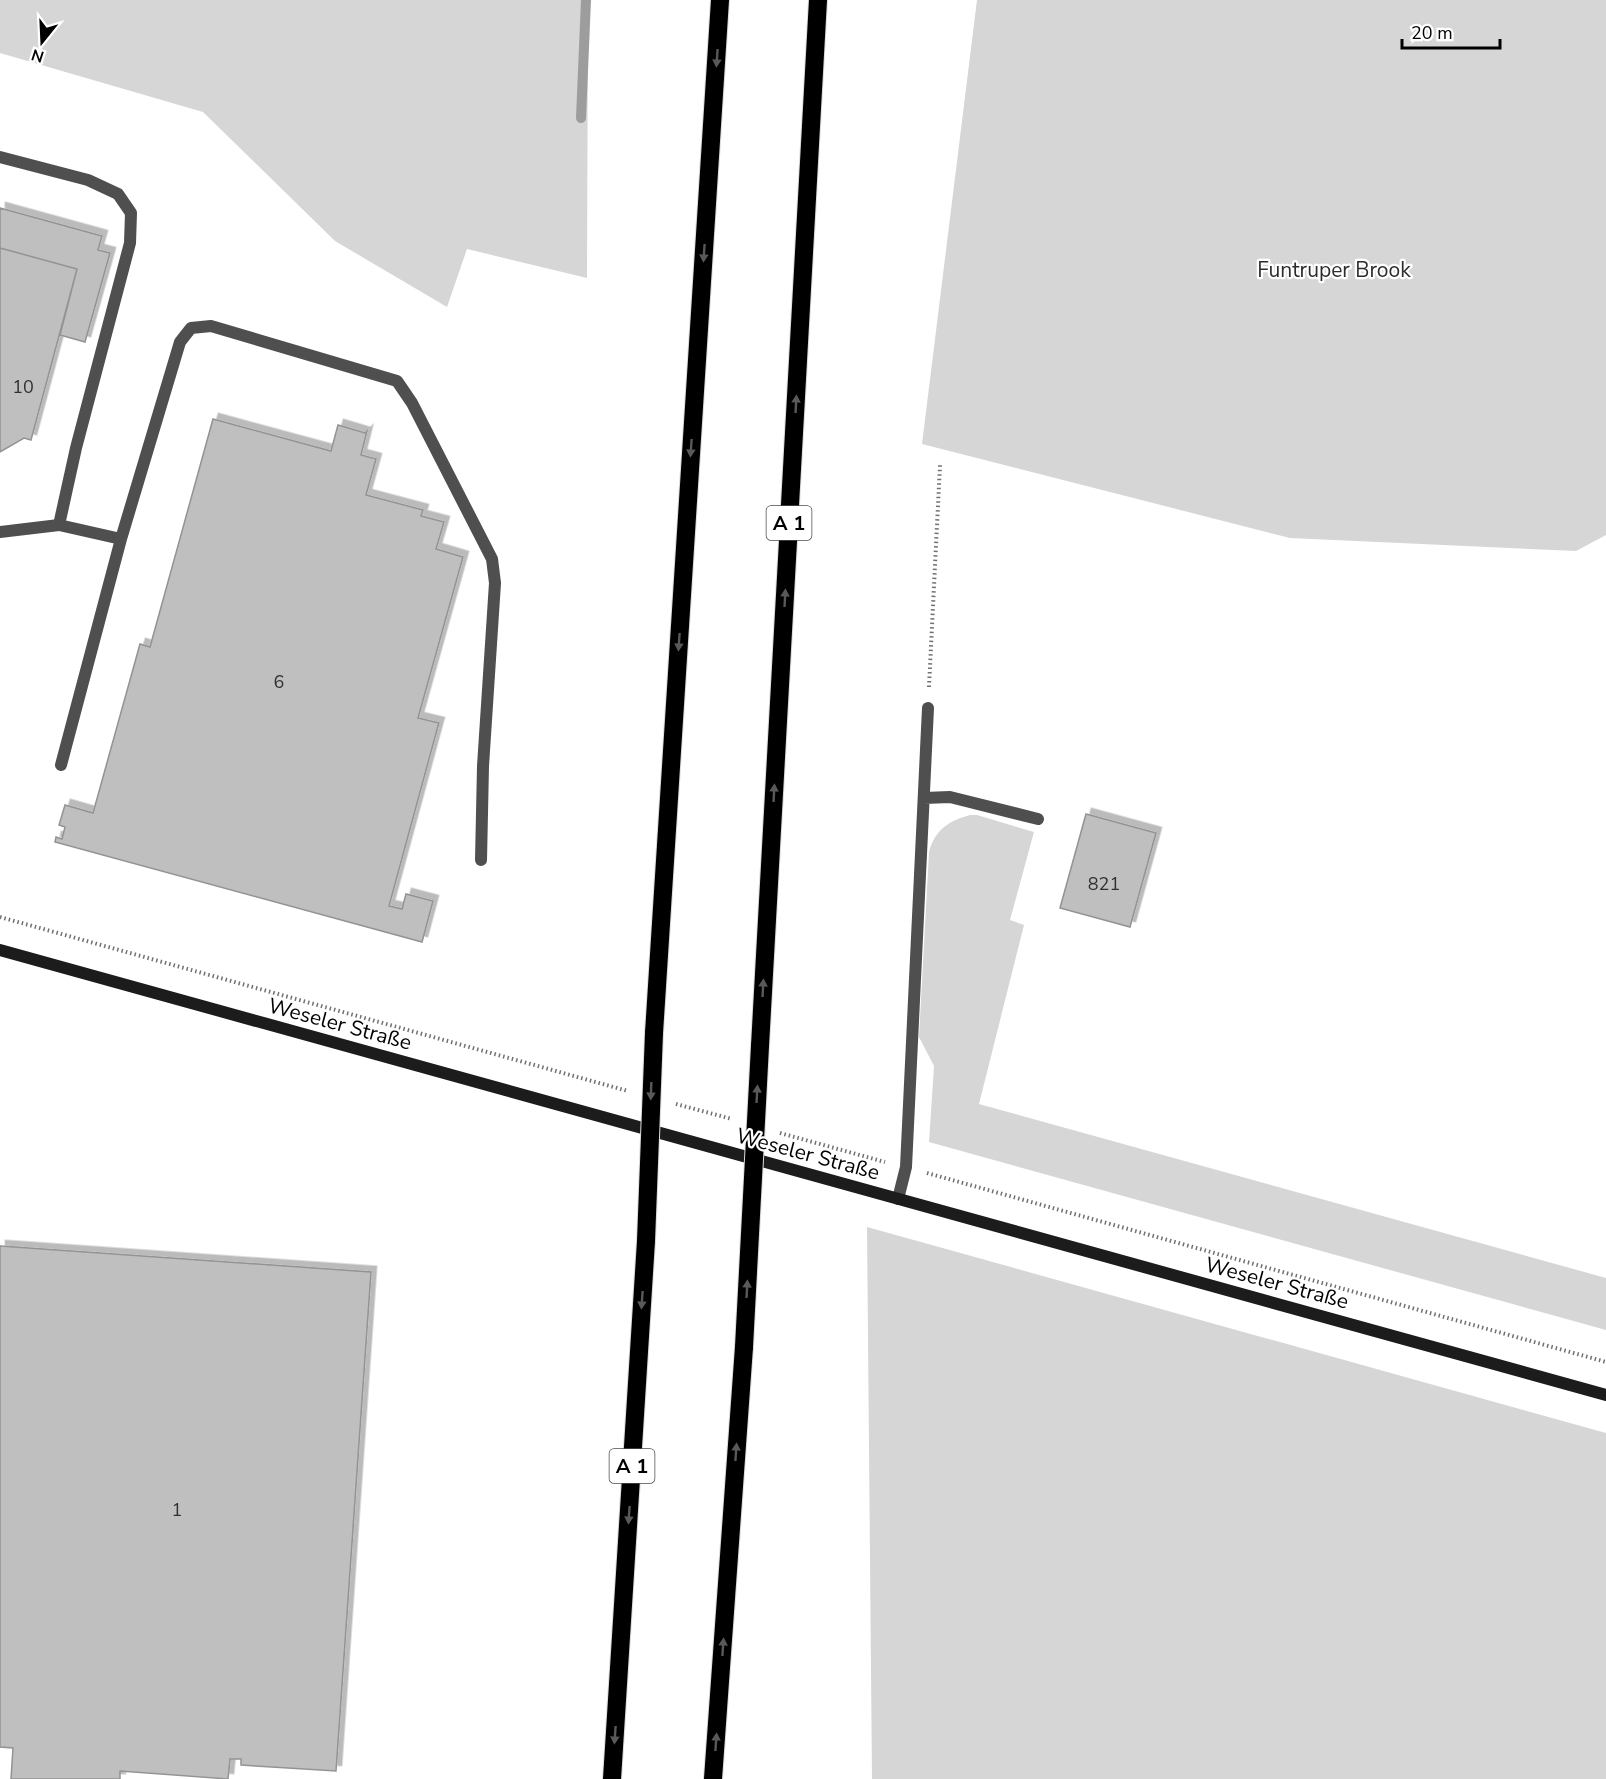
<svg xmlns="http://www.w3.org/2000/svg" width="1606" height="1779" font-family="'Nunito Sans',sans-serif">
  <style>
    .green { fill: #d6d6d6 }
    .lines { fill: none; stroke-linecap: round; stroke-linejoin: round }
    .stream { stroke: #9d9d9d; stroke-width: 10 }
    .building { fill: #bfbfbf; stroke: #939393; stroke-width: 1.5; filter: url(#shadow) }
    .highway-casing { stroke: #dbdbdb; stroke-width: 20 }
    .path { stroke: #717171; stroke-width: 4; stroke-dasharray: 1.5 3; stroke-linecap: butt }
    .lane { stroke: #4f4f4f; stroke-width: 12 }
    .street { stroke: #4f4f4f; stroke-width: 12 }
    .secondary { stroke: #1c1c1c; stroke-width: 12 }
    .highway { stroke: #000; stroke-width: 18 }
    .highway-bridge-casing { stroke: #dbdbdb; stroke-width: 20; stroke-linecap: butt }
    .highway-bridge { stroke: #000; stroke-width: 18 }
    .oneway { fill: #595959 }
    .labels { text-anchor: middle; stroke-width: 4.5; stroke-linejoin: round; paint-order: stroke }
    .number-label { font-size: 18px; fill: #303030 }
    .shield { fill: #fff; stroke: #4c4c4c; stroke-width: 1.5 }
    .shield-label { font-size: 20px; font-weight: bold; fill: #000 }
    .park-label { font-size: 21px; fill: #2d2d2d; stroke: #fff }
    .street-label { font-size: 21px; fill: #000; stroke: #fff }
  </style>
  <defs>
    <filter id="shadow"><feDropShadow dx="5.5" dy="-5.5" stdDeviation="0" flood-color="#0004"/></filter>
  </defs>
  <rect width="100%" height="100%" fill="#fff"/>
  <path class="green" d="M0 0H588L587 278 467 249 447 307 335 241 203 112 0 53Z
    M977 0H1606V535L1576 551 1290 538 922 444Z
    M970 815H977L1034 832 1010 920 1024 925 979 1104 1606 1278V1330L929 1142 934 1066 919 1037 929 852C935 830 948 821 970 815Z
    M867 1227 1606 1433V1779H872Z"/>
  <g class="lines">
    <path class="stream" d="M581 118 586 0"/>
  </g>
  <path class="building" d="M0 208 102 236 98 250 110 253 85 342 60 335 77 269 0 248Z
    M0 248 77 269 31 440 24 438 0 452Z
    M213 419 331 451 338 425 365 433 367 431 361 455 376 459 366 495 423 510 421 516 444 522 436 549 463 557 418 718 439 723 438 726 389 906 402 909 406 894 433 901 422 942 55 842 56 837 62 839 65 827 59 825 65 805 93 813 140 644 150 647Z
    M1086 814 1156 833 1130 927 1060 908Z
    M0 1246 371 1272 336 1771 241 1765V1759H230L228 1779 120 1771V1779H11L13 1748 0 1747Z"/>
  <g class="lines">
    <defs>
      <path id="highway" d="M654 1033 720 0
        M760 1046 818 0
        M612 1779 646 1241
        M713 1779 744 1347"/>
    </defs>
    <use href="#highway" class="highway-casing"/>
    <path class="path" d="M929 687 940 465
      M0 917 628 1091
      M676 1104 732 1119
      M780 1133 885 1162
      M927 1173 1606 1362"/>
    <path class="lane" d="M0 157 88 180 118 194 131 213 130 243 76 448 59 525 121 539 180 342 191 328 211 326 397 381 412 403 492 559 495 583 483 766 481 860
      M61 765 121 539
      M924 798 950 797 1038 819
      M898 1199 906 1167 928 708"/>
    <path class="street" d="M0 532 59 525"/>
    <path class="secondary" d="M0 950 1606 1395"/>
    <use href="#highway" class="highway"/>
    <defs>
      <path id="highway-bridge" d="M646 1241 654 1033
        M744 1347 760 1046"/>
    </defs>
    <use href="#highway-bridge" class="highway-bridge-casing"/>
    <use href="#highway-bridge" class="highway-bridge"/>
  </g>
  <defs><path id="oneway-solid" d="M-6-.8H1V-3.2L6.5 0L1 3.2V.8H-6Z" transform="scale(1.5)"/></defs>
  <g class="oneway">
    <use href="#oneway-solid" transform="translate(717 58) rotate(94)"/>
    <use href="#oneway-solid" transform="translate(704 253) rotate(94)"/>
    <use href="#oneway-solid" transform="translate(796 404) rotate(-87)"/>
    <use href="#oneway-solid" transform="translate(691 448) rotate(94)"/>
    <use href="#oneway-solid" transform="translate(785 598) rotate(-87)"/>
    <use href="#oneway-solid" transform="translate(679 642) rotate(94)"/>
    <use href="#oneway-solid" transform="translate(774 793) rotate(-87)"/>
    <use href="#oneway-solid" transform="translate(763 988) rotate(-87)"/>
    <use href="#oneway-solid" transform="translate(651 1091) rotate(92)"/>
    <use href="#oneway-solid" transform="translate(757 1094) rotate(-87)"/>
    <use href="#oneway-solid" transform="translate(747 1289) rotate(-87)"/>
    <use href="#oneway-solid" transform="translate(642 1300) rotate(94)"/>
    <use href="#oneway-solid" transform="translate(736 1452) rotate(-86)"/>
    <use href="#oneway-solid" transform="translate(629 1515) rotate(94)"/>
    <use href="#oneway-solid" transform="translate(723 1647) rotate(-86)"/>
    <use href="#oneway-solid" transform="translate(615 1735) rotate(94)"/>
    <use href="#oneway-solid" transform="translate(716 1742) rotate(-86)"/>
  </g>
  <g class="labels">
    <g class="number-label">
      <text x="23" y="393">10</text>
      <text x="279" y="688">6</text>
      <text x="1104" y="890">821</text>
      <text x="177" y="1516">1</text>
    </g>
    <g class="shield">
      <rect x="766.5" y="506" width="45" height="34" rx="4.5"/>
      <rect x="609.5" y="1449" width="45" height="34" rx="4.5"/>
    </g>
    <g class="shield-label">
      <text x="789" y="530">A 1</text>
      <text x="632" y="1473">A 1</text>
    </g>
    <g class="park-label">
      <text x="1334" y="277">Funtruper Brook</text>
    </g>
    <g class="street-label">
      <text transform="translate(340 1024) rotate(15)" y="7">Weseler Straße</text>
      <text transform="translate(808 1154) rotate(15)" y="7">Weseler Straße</text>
      <text transform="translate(1277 1283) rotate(15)" y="7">Weseler Straße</text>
    </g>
  </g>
  <g transform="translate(42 42) rotate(198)" stroke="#ffffff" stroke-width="4.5" paint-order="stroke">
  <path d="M0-4.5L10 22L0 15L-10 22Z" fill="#000000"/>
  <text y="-9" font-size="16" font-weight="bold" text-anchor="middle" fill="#000000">N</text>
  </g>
  <path d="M1402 39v9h98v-9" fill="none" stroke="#000000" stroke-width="3"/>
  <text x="1411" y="39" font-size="18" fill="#000000" stroke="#ffffff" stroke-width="4.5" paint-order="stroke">20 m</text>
</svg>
